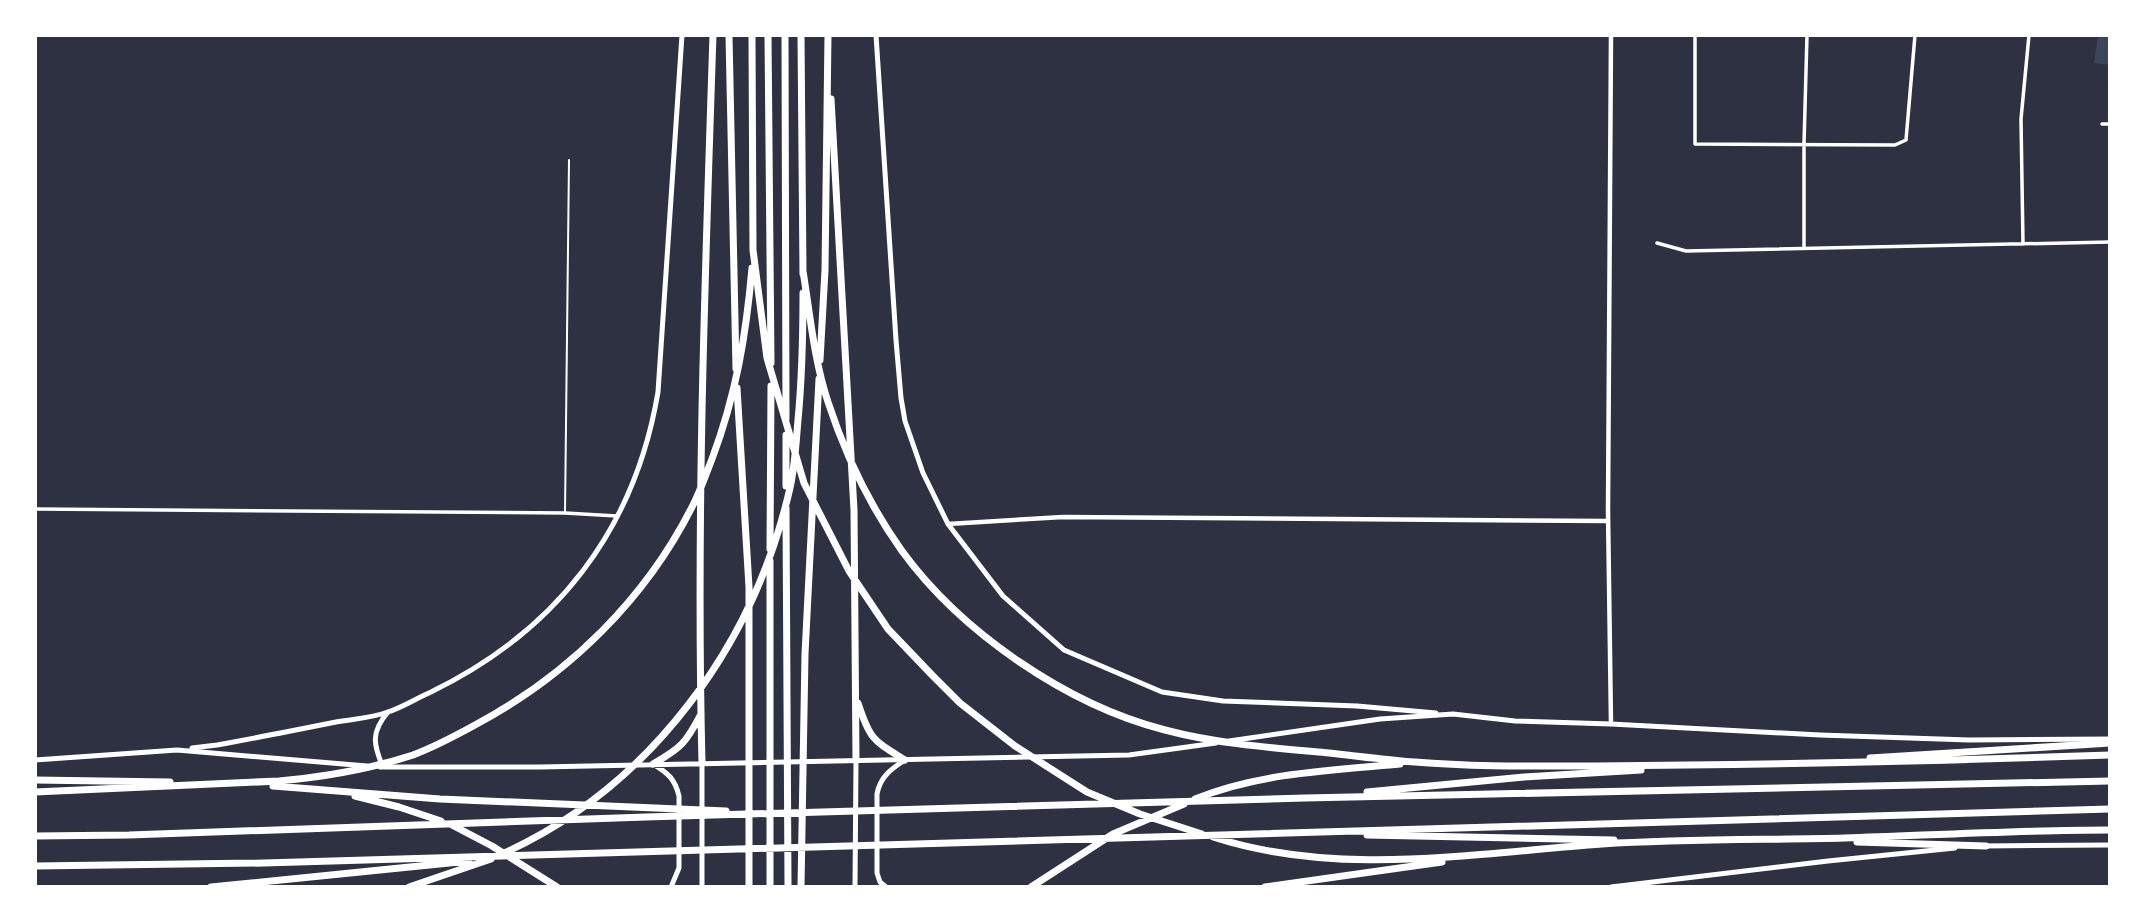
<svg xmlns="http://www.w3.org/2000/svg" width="2145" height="922" font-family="Arial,sans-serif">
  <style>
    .green { fill: #3c4559 }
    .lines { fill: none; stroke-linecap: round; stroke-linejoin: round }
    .service { stroke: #fff; stroke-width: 2 }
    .minor { stroke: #fff; stroke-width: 3.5 }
    .tertiary { stroke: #fff; stroke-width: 4.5 }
    .secondary { stroke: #fff; stroke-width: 5 }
    .motorway { stroke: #fff; stroke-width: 7 }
  </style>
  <rect width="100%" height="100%" fill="#2d3142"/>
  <path class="green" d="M2098 35H2110V65L2094 63Z"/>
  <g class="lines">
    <path class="service" d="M565 513 569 160"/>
    <path class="minor" d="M1695 35V144L1895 145 1906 140 1915 35
      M2102 124H2110
      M1657 243 1686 251 2110 242
      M2023 244 2021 119 2029 35
      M1804 246V144L1807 35
      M35 509 565 513 617 516"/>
    <path class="tertiary" d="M1611 35 1608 511 1611 724
      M948 524 1063 517 1608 521"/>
    <path class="secondary" d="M876 35 896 340 901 398 905 421 923 473 948 524 1003 596 1064 650 1162 692 1223 701 1357 706 1436 713
      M1229 741 1380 719 1453 714 1515 721 1611 724 1820 735 1969 740 2110 739
      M192 748 217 745C256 738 296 730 336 722 353 719 372 718 388 712 403 707 417 698 431 692 557 631 635 529 658 392L682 35
      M35 760 177 750 367 766
      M653 764C668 773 675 779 679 796V868L671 887
      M380 767H540L1129 755 1216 743
      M383 767C373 744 371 732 388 712
      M1983 846 2110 845
      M702 887V763
      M855 887 856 761
      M886 887 880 882 877 873V794C880 777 891 769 905 760
      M1611 887 1828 861 1955 848"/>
    <path class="motorway" d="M729 35 736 369
      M752 35 753 250 767 358 804 483 849 571 888 629 932 675 960 703 1015 746 1087 792 1140 814 1202 834
      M768 35 771 363
      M785 35 786 419
      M801 35 803 274
      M831 99 854 510 856 761
      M803 271C810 314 814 360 828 402 845 454 870 506 902 551 961 632 1067 705 1165 730 1218 744 1274 748 1329 753 1357 756 1386 760 1415 762 1475 767 1536 766 1597 766 1768 765 1939 761 2110 755
      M820 360 825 270 828 35
      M737 388 749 587V887
      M786 435V486
      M786 508 788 887
      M770 549 771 386
      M770 561V887
      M858 703C870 740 873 740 905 760
      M1870 758 2110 743
      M702 763C696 520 705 278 713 35
      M653 764C681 748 686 743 701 714
      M35 780 170 782
      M273 786 440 799 726 811
      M35 792 279 781C324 777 370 769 413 755 434 747 455 736 475 725 569 675 647 598 694 503 701 489 706 474 712 459 736 395 746 336 752 268
      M1367 792 1524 777 1641 770
      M355 796 399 807 441 821
      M1195 799C1259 773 1332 770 1400 764
      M452 825 492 846 557 887
      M1367 835 1614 840
      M35 836 129 835 646 817 1305 798 2110 781
      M1213 837C1340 878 1473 853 1602 844 1683 839 1764 840 1845 838 1934 835 2022 830 2110 830
      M1857 842 1986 846
      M502 854C651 787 754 645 790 488 795 466 796 443 798 420 802 378 803 336 803 293
      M35 866 264 863 2110 809
      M211 887 469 861
      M409 887 491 859
      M801 887 805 654 819 379
      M1031 887 1113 834 1184 804
      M1265 887 1442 862"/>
  </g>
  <rect width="2145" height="922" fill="none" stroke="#ffffff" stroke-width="74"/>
</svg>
